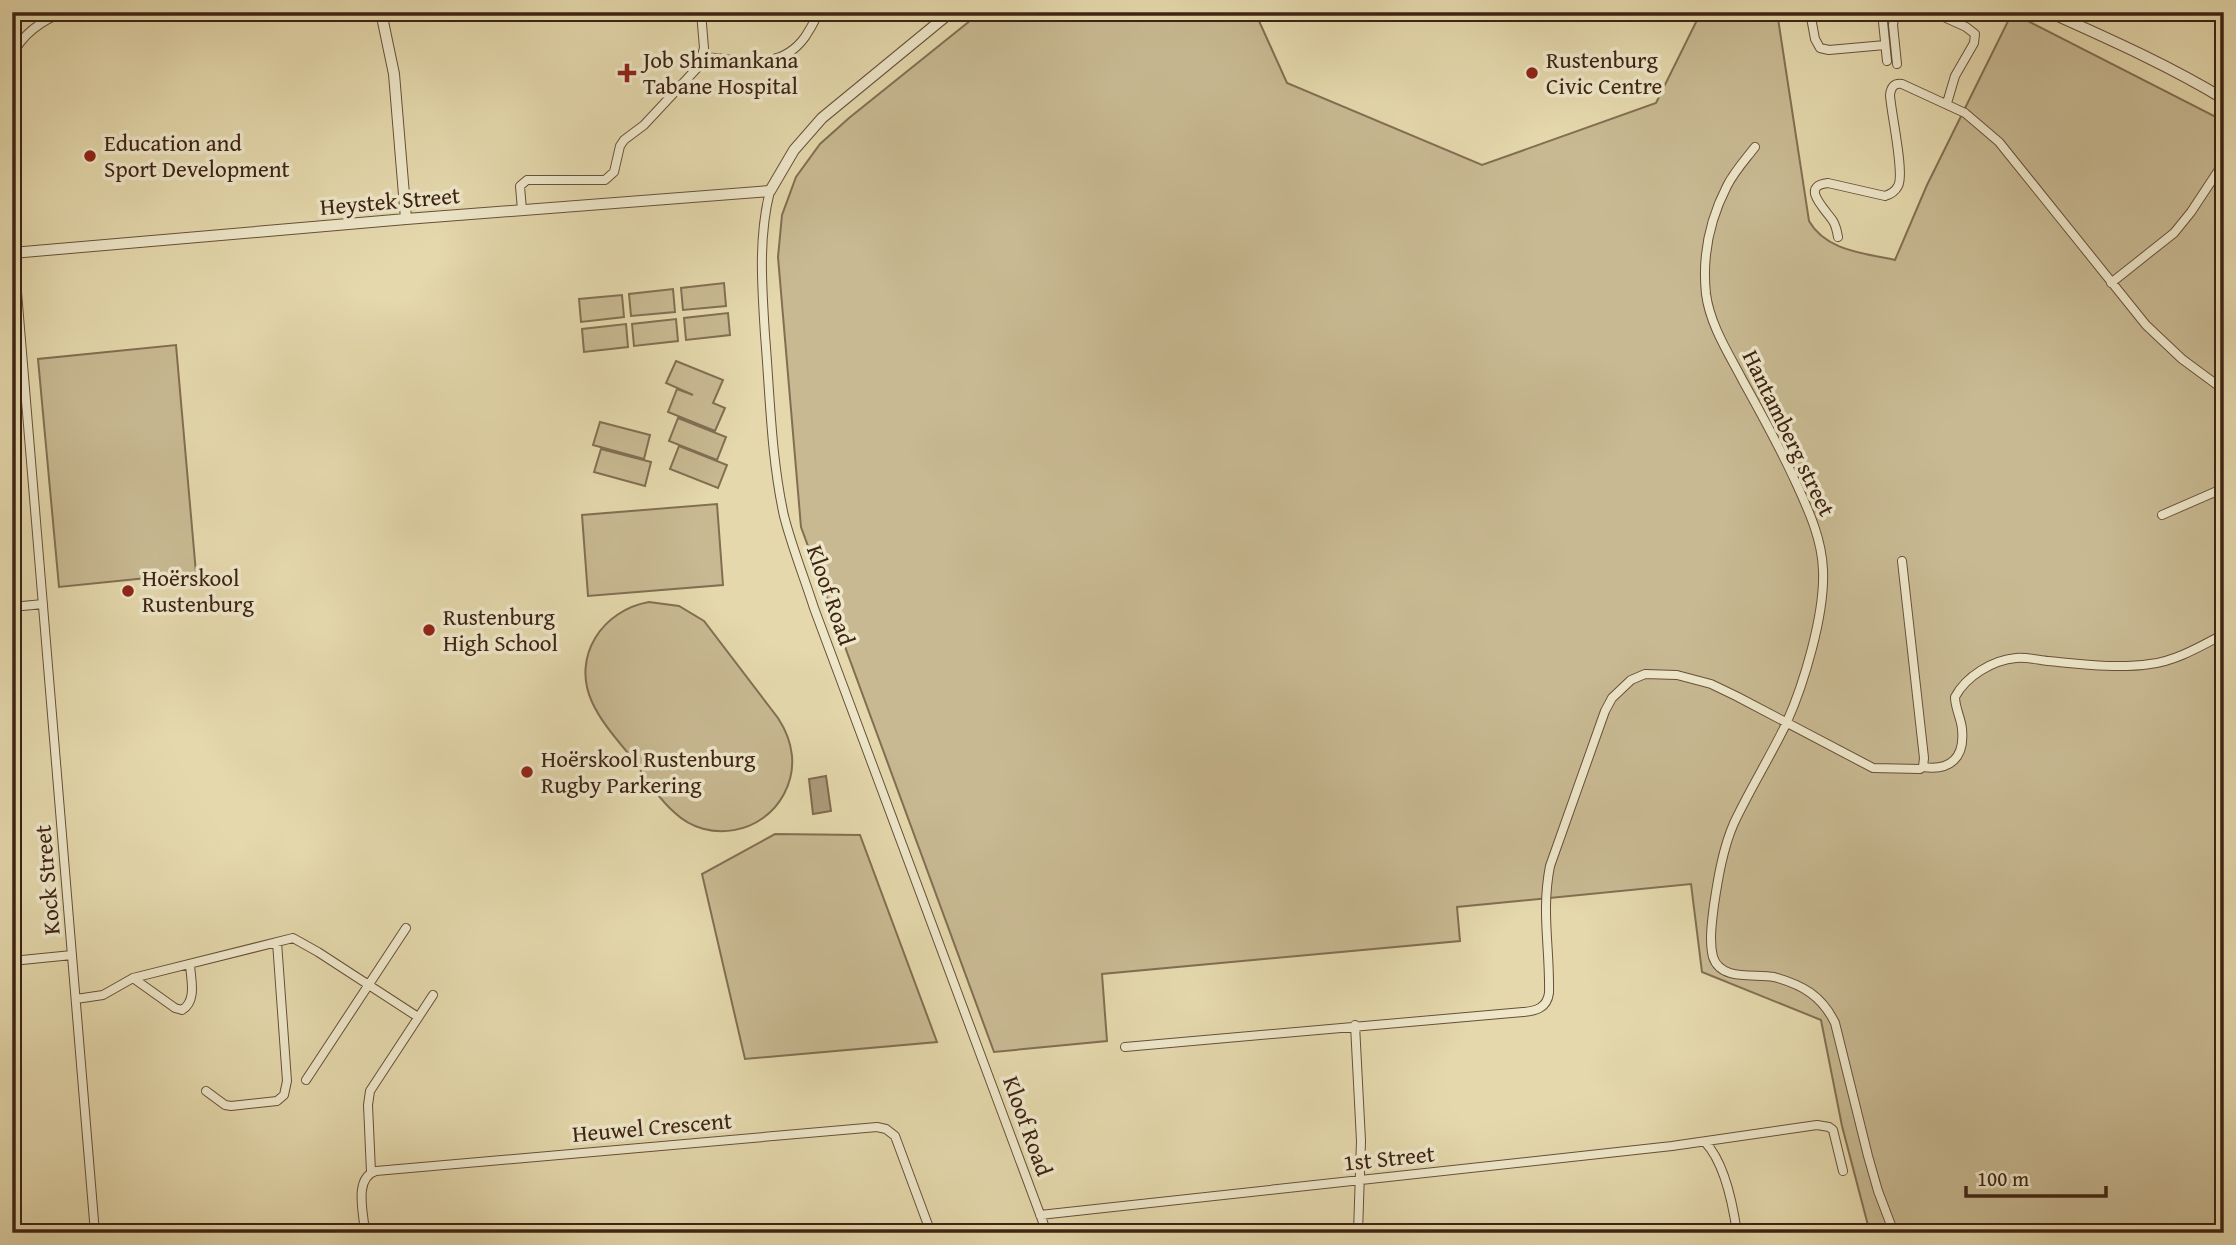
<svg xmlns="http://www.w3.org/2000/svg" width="2236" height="1245" font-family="'Gentium Book Plus',serif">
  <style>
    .grass { fill: #c8b992; stroke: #836e52; stroke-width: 2 }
    .water { fill: #ac9a78; stroke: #806a50; stroke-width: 2 }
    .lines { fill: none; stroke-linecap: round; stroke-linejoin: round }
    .minor-casing { stroke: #685039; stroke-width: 10 }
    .tertiary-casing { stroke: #685039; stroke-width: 12 }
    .minor { stroke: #ede6c9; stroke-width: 8 }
    .tertiary { stroke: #ede6c9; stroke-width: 10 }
    .poi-dot { fill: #8f2418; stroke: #ede6c9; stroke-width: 2.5 }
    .labels { text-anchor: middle; stroke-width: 7; stroke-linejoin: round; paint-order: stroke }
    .poi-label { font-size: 23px; fill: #3e2313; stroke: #ede6c9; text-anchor: start }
    .street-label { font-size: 23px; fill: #3e2313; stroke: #ede6c9 }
  </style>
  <rect width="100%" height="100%" fill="#e4d8ac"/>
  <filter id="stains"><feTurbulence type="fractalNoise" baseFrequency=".00286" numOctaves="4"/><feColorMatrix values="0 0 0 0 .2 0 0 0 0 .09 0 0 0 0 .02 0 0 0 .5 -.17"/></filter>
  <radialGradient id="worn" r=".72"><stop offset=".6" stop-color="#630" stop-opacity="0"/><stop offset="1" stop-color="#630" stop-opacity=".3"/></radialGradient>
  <path class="grass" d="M981 12H1255L1287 83 1482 165 1656 103 1701 12H1777L1809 221C1826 251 1864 253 1895 260L1927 185 2012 13 2224 121V1233H1870L1842 1126 1821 1020 1702 972 1691 884 1457 907 1460 941 1102 974 1107 1041 994 1052 801 527 778 257 782 215 796 177 820 144 849 118Z
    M724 283 726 306 683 310 681 288Z
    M673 289 675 312 631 316 629 294Z
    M622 295 624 317 581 322 579 299Z
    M728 313 730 335 686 340 684 318Z
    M676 319 678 341 634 346 632 324Z
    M626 324 628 347 584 352 582 329Z
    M176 345 196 573 59 587 38 359Z
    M676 361 723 380 713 403 725 408 715 431 668 412 677 389 693 395 666 383Z
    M678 418 726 437 717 460 669 441Z
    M600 422 650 435 644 459 593 445Z
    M679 446 727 465 718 488 670 469Z
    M601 449 651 462 645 486 594 472Z
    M717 504 723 585 588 596 582 515Z
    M649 602 679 606 704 621 778 718C793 741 798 768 784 794 763 834 708 844 675 813 658 798 645 777 632 758 618 741 601 722 592 702 571 656 603 610 649 602Z
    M775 834 860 835 937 1042 745 1059 702 874Z"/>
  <path class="water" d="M826 776 831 811 813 814 809 779Z"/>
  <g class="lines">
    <defs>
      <path id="minor" d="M1810 12 1815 39 1820 48 1829 50 1885 45
        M1882 12 1887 61
        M1895 12 1893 25 1897 64
        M1933 12 1966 27 1975 34 1974 43 1955 76 1947 103
        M12 55C23 34 42 20 64 12
        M703 57C741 59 779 73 805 37 810 29 815 22 818 12
        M1755 147C1745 160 1734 172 1727 186 1710 219 1702 256 1706 294 1710 325 1729 354 1743 381 1762 415 1781 449 1797 485 1809 511 1822 540 1823 570 1825 614 1804 684 1786 724 1770 757 1750 789 1734 823 1723 848 1718 878 1714 905 1712 921 1709 941 1713 957 1721 982 1756 973 1774 977 1803 985 1822 996 1835 1023L1868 1156 1878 1191 1894 1233
        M770 191C758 238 762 287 765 335 770 395 771 457 784 516 792 547 804 577 814 608L1047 1233
        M522 210 520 186 527 180H605L614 172 620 146 624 140 644 125 699 66 704 48 701 12
        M12 232 95 1233
        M1838 237C1837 231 1836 226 1833 221 1826 210 1799 186 1828 183L1885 196C1891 194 1895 192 1898 186 1905 174 1891 113 1890 95 1891 87 1894 83 1902 84L1965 113 1999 142 2146 325 2182 359 2224 390
        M2111 283 2174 233 2191 212 2224 162
        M2162 515 2224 488
        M12 607 43 604
        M1923 767C1950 771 1965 758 1962 729 1961 718 1955 708 1955 697 1966 676 1993 660 2016 658 2027 657 2038 660 2048 661 2081 664 2117 669 2150 664 2176 661 2201 646 2224 634
        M12 961 72 955
        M133 978 175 1008 182 1010C197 1001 191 980 190 965
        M76 999 103 995 133 978 293 938 318 952 418 1017
        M1355 1025 1361 1141 1358 1233
        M1125 1047 1523 1012C1536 1011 1547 1008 1549 993 1550 947 1541 912 1550 866L1605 711 1612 698 1631 680 1645 674 1677 675 1711 684 1736 696 1873 768 1920 769 1923 767 1924 758 1902 561
        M306 1080 406 928
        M206 1091 225 1105 231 1106 277 1101 284 1095 287 1081 277 942
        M1705 1142C1725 1163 1733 1205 1737 1233
        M371 1172 368 1105 370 1091 433 995
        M1040 1215 1672 1146 1817 1125 1829 1127 1833 1130 1843 1171
        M365 1233C364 1214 353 1178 376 1171L877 1127 886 1129 895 1136 931 1233"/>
      <path id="tertiary" d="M381 12 394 74 406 219
        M2049 12C2109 39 2168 65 2224 99
        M12 253 406 219 770 191 794 150 822 118 951 12"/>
    </defs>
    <use href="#minor" class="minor-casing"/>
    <use href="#tertiary" class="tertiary-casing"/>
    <use href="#minor" class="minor"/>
    <use href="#tertiary" class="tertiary"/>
  </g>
  <g class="poi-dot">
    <path d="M623.5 62.5h7v7h7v7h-7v7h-7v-7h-7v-7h7z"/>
    <circle cx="1532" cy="73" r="7"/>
    <circle cx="90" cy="156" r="7"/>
    <circle cx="128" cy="591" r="7"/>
    <circle cx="429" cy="630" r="7"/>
    <circle cx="527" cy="772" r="7"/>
  </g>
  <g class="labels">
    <g class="poi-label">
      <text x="643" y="68">Job Shimankana<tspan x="643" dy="26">Tabane Hospital</tspan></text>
      <text x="1546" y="68">Rustenburg<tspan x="1546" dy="26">Civic Centre</tspan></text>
      <text x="104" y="151">Education and<tspan x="104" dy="26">Sport Development</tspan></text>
      <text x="142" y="586">Hoërskool<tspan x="142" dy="26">Rustenburg</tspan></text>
      <text x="443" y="625">Rustenburg<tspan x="443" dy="26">High School</tspan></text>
      <text x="541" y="767">Hoërskool Rustenburg<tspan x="541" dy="26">Rugby Parkering</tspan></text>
    </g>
    <g class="street-label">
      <text transform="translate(390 201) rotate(-5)" y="8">Heystek Street</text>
      <text transform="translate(1789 433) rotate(64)" y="8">Hantamberg street</text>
      <text transform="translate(831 595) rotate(71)" y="8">Kloof Road</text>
      <text transform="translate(47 880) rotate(-95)" y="8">Kock Street</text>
      <text transform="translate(1028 1126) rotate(70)" y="8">Kloof Road</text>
      <text transform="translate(652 1127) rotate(-5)" y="8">Heuwel Crescent</text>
      <text transform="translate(1389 1158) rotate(-6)" y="8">1st Street</text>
    </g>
  </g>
  <rect width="2236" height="1245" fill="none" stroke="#e4d8ac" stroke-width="42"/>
  <rect x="14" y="14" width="2208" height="1217" fill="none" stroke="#3e2313" stroke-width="3.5"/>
  <rect x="21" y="21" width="2194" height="1203" fill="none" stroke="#3e2313" stroke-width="2"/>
  <path d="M1966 1186v10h140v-10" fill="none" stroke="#3e2313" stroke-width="3.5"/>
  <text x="1977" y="1186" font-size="21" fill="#3e2313" stroke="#ede6c9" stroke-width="5" paint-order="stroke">100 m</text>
  <rect width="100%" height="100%" filter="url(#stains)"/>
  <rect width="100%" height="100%" fill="url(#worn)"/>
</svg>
